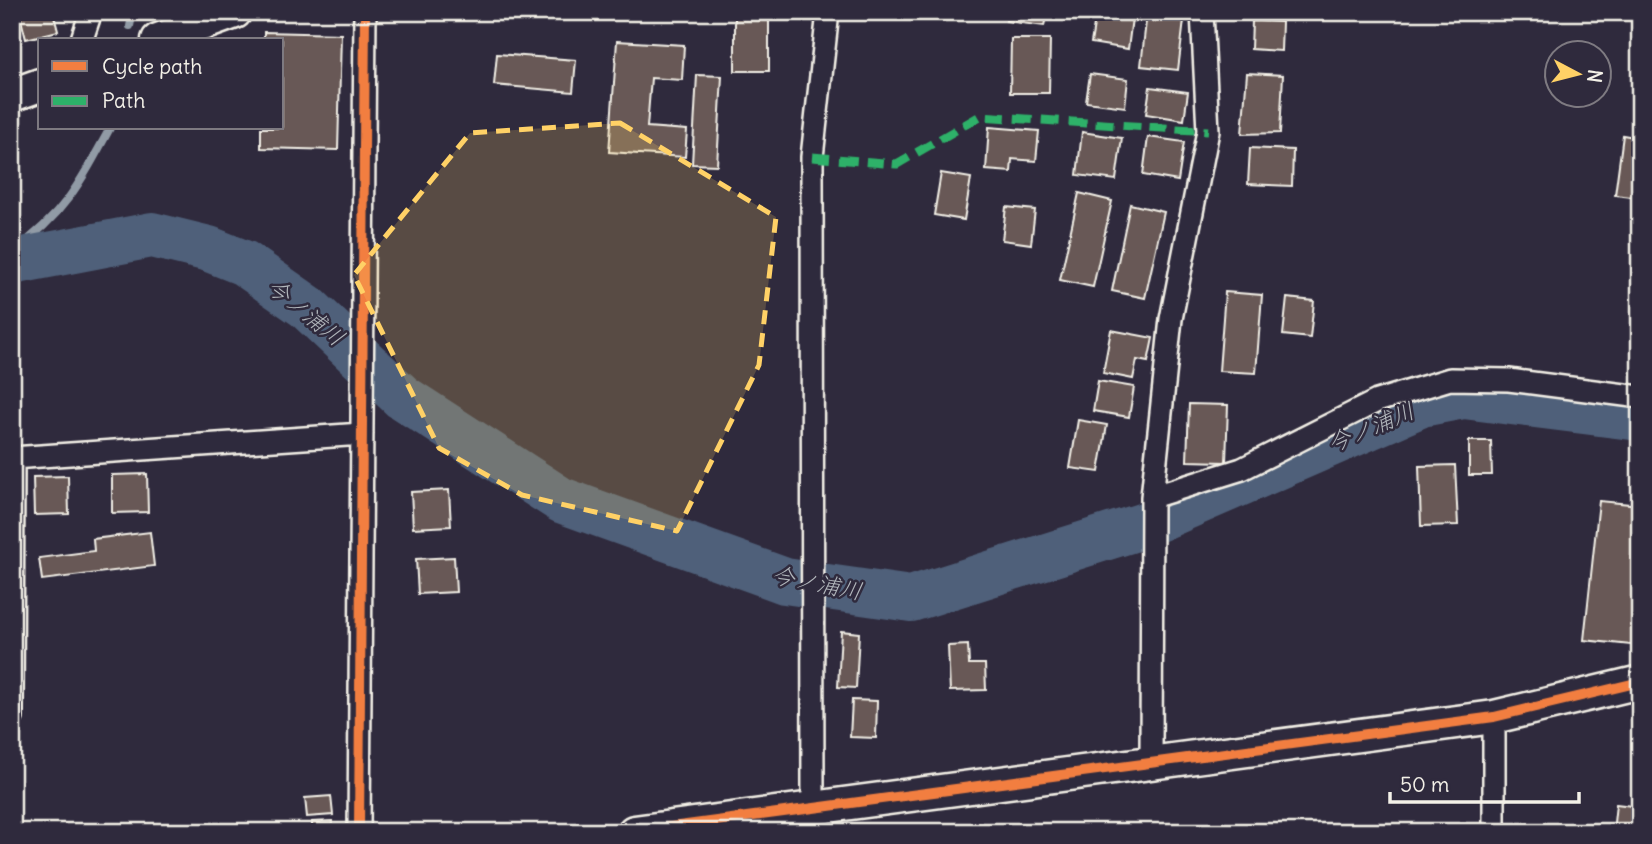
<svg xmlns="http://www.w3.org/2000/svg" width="1652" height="844" font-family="Delius,'Klee One',sans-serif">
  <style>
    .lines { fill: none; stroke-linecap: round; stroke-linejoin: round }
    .stream { stroke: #919ba6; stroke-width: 8 }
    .river { stroke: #4f617a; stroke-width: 46 }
    .building { fill: #685956; stroke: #f4f1e8; stroke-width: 2 }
    .street-casing { stroke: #f4f1e8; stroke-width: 26 }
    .secondary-casing { stroke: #f4f1e8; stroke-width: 37 }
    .street { stroke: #2f2a3d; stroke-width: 21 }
    .secondary { stroke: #2f2a3d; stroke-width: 32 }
    .quiet { stroke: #2db169; stroke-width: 9; stroke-dasharray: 18 9; stroke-linecap: butt }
    .cycleway-casing { stroke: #2f2a3d; stroke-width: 15 }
    .cycleway { stroke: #f27e40; stroke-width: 10 }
    .marked { fill: #ffd166; fill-opacity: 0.2; stroke: #ffd166; stroke-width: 5; stroke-dasharray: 14 9; stroke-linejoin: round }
    .labels { text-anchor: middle; stroke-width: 5; stroke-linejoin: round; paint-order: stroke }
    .water-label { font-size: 23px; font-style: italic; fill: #b2b7bc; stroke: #2f2a3d }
  </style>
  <rect width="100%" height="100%" fill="#2f2a3d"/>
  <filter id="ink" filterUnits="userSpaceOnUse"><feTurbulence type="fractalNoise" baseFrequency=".0143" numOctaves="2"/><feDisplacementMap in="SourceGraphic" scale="14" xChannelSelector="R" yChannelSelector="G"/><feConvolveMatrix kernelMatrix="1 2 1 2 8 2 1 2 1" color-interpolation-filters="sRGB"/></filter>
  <g filter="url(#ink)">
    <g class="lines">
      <path class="stream" d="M130 26 133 12
        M12 252C64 215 81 182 110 128"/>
      <path class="river" d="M12 262 152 235 209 249 244 263 307 307 402 397 561 500 785 581 911 599 1142 526 1422 404 1464 396 1640 418"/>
    </g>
    <path class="building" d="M19 12H53L58 31 26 39Z
      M735 12H769V71H735Z
      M1007 12H1047L1044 26 1006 21Z
      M1147 12H1185L1178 70 1141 66Z
      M1096 13 1132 18 1128 49 1091 43Z
      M1252 21 1282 22 1281 51 1251 49Z
      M264 32 341 34 338 150 261 148V128H282V40H264Z
      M1011 39H1050L1049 93H1010Z
      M617 41 684 45 682 80 651 78 647 127 687 130 685 157 609 152Z
      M497 54 576 60 573 92 494 85Z
      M1247 73 1283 75 1280 133 1242 134Z
      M1090 74 1128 79 1125 107 1086 102Z
      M697 75 722 76 717 165 692 164Z
      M1150 87 1188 92 1184 120 1146 114Z
      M989 127 1039 131 1036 161 1012 159 1011 172 986 170Z
      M1082 132 1122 138 1116 180 1077 175Z
      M1623 135 1640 138V198L1615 195Z
      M1148 137 1184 142 1178 181 1143 175Z
      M1250 148 1293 150 1292 186 1248 184Z
      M941 173 971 178 964 220 934 215Z
      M1079 193 1112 201 1093 287 1060 280Z
      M1130 204 1164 212 1145 298 1112 291Z
      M1006 207 1035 210 1031 244 1002 240Z
      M1225 292 1262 295 1256 373 1219 371Z
      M1287 298 1314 301 1310 338 1283 335Z
      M1111 330 1153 338 1148 362 1137 360 1133 379 1103 373Z
      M1098 381 1134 387 1129 417 1093 411Z
      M1189 404 1228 405 1226 462 1187 461Z
      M1078 420 1107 425 1099 472 1070 468Z
      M1469 441H1491L1492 475H1469Z
      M1455 465 1458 525 1421 526 1419 466Z
      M147 474 148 512 112 513V475Z
      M68 476 69 514 34 515 33 477Z
      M449 490 451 526 413 528 411 492Z
      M1599 501 1640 505V646L1584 640Z
      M150 532 154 566 42 580 39 558 94 551 93 539Z
      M454 557 456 592 418 594 416 559Z
      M841 631 859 633 856 688 838 687Z
      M968 645 969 664H985L986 690 950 691 948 646Z
      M852 700 877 701 876 738 850 737Z
      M331 796 333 815 307 817 305 798Z
      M1616 804 1640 807V832H1613Z
      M332 821V832H312V822Z"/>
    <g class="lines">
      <defs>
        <path id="street" d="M82 39 91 12
          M12 458 362 434
          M1152 497 1242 469 1377 401 1450 379 1509 380 1640 397
          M12 717 13 458
          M1151 764 1152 497 1171 319 1208 131 1202 12
          M813 809 812 157 828 12
          M359 832 365 12
          M1494 832V717"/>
        <path id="secondary" d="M158 40 235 12
          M12 95 40 85
          M634 832 1494 717 1640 682"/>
      </defs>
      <use href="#street" class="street-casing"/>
      <use href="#secondary" class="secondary-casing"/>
      <use href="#street" class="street"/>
      <use href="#secondary" class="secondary"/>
      <path class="quiet" d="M812 157 897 164 980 116 1208 131"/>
      <defs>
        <path id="cycleway" d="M359 832 365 12
          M634 832 1494 717 1640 682"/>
      </defs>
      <use href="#cycleway" class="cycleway-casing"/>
      <use href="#cycleway" class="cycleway"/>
    </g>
  </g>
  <path class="marked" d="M620 123 776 217 759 365 677 531 522 495 439 448 354 275 470 133Z"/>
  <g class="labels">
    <g class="water-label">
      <text transform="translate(306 312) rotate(39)" y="8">今ノ浦川</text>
      <text transform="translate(1371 427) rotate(-23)" y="8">今ノ浦川</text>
      <text transform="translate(817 583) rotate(11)" y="8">今ノ浦川</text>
    </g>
  </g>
  <rect width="1652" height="844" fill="none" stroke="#2f2a3d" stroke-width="42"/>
  <rect x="21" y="21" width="1610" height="802" fill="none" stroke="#f4f1e8" stroke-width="2.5" filter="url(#ink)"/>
  <rect x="38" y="38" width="245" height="91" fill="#2f2a3d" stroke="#7e7a81" stroke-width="2"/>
  <rect x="52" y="61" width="35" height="10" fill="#f27e40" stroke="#7e7a81" stroke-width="2"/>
  <text x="102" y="74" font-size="21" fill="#f4f1e8">Cycle path</text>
  <rect x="52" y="96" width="35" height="10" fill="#2db169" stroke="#7e7a81" stroke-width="2"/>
  <text x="102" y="108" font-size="21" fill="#f4f1e8">Path</text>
  <g transform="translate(1578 74) rotate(97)"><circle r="33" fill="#2f2a3d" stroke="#7e7a81" stroke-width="2"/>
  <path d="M0-5L12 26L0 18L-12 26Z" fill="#ffd166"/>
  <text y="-10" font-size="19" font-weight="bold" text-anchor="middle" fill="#f4f1e8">N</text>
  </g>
  <path d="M1390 792v10h189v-10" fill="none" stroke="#f4f1e8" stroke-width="3.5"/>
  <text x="1400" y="792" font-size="21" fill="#f4f1e8" stroke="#2f2a3d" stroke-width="5" paint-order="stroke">50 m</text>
</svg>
